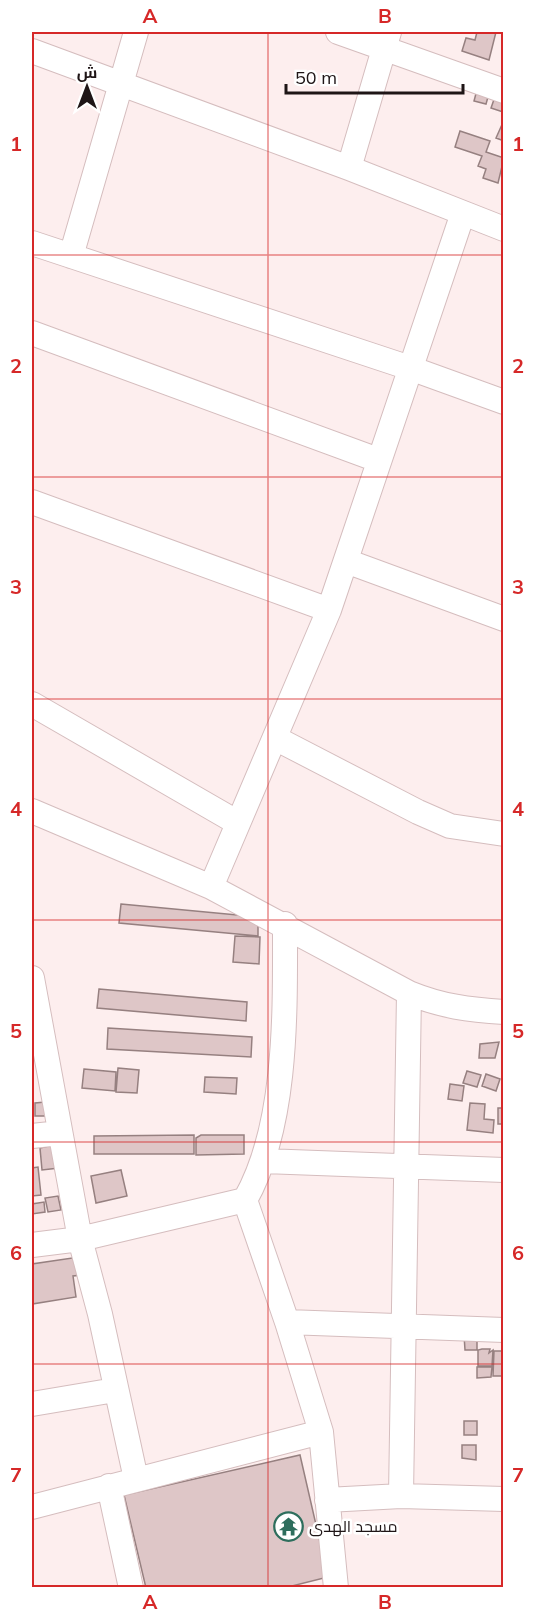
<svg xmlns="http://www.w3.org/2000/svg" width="535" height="1619" font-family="Mulish,Cairo,sans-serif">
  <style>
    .building { fill: #dec6c7; stroke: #968080; stroke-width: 1.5 }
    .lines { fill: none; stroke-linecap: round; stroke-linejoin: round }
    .minor-casing { stroke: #d5bdbe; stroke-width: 26 }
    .minor { stroke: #fff; stroke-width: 24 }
    .grid { fill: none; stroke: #d62828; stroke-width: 1.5; stroke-opacity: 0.55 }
    .labels { text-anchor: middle; stroke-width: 5; stroke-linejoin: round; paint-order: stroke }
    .poi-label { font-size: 16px; fill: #1e1516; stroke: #fff; text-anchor: start }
    .neatline { fill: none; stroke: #d62828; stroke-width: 2 }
    .grid-label { font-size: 20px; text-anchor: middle; font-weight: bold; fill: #d62828 }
  </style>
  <rect width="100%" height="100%" fill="#fdeeee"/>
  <path class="building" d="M477 32H496L489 60 462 51 466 38 475 40Z
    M478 86 490 90 486 104 474 101Z
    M497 91 504 93 503 112 491 108Z
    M504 120V141L496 138Z
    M460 131 490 141 486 152 504 158 498 183 483 178 486 169 478 166 482 156 455 147Z
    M121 904 258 917V936L119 923Z
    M235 936 260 937 259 964 233 962Z
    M99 989 247 1002 246 1021 97 1008Z
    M108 1028 252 1037 251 1057 107 1049Z
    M499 1042 495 1058H479L480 1044Z
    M118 1068 139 1070 137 1093 116 1092Z
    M84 1069 116 1072 115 1091 82 1088Z
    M467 1071 481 1075 477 1087 463 1083Z
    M486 1074 500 1079 496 1091 482 1086Z
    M205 1077 237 1078 236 1094 204 1092Z
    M450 1084 464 1086 462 1101 448 1099Z
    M45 1102 46 1116H35V1103Z
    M470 1103 485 1104 484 1119 494 1120 493 1133 467 1130Z
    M498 1108H504V1135L503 1124H498Z
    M194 1135V1154H94V1136Z
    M201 1135H244V1154L196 1155V1138Z
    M57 1144 59 1168 42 1170 40 1148Z
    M38 1167 41 1195 32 1196V1168Z
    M121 1170 127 1196 96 1203 91 1176Z
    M58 1196 61 1210 48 1212 45 1198Z
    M44 1202 45 1212 32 1214V1204Z
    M79 1257 82 1275 73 1276 76 1297 32 1304V1264Z
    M464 1335H477V1350H465Z
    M482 1349H490L489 1353 493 1350 492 1366H478V1350Z
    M494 1351H504L502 1376H493Z
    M477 1367H492L491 1377 477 1378Z
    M464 1421H477V1435H464Z
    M462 1445H476V1460L462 1458Z
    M300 1455 328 1577 284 1588H146L124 1495Z"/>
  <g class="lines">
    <defs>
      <path id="minor" d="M338 32 504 91
        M32 51 349 168 504 229
        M349 168 389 32
        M32 243 410 368 504 402
        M71 256 136 32
        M32 333 378 460
        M32 502 329 610
        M346 561 504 619
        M32 704 238 823
        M275 738 418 812 450 826 504 834
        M32 811 211 887 409 993C441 1006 469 1010 504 1012
        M211 887 329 610 463 213
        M285 924C285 1009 288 1125 245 1200L287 1322 321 1432 336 1588
        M32 978 80 1239 100 1314 136 1479
        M32 1136 60 1133
        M264 1161 504 1170
        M32 1245 80 1239 245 1200
        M287 1322 504 1330
        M32 1404 115 1390
        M109 1486 131 1588
        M401 1496 409 993
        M327 1500 401 1496 504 1499
        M32 1507 321 1432"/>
    </defs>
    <use href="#minor" class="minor-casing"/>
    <use href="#minor" class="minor"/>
  </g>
  <path class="grid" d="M268 32V1588M32 255H504M32 477H504M32 699H504M32 920H504M32 1142H504M32 1364H504"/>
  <defs>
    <symbol id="temple-ring" viewBox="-11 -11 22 22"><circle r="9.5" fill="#fff" stroke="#2e6e5d" stroke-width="1.5"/><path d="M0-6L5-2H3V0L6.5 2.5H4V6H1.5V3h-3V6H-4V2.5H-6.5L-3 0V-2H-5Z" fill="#2e6e5d"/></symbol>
  </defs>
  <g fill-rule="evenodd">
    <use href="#temple-ring" x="272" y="1510" width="33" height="33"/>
  </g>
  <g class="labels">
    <g class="poi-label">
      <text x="309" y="1532">مسجد الهدى</text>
    </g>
  </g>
  <rect width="535" height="1619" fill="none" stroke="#ffffff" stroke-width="66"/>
  <g transform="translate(87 87)" stroke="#ffffff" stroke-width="4.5" paint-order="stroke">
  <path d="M0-4.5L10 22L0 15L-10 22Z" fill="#1e1516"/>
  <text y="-9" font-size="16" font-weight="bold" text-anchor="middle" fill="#1e1516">ش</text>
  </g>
  <path d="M286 84v9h177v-9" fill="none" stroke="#1e1516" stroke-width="3"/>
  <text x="295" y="84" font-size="18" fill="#1e1516" stroke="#ffffff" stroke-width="4.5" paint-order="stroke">50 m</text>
  <rect x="33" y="33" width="469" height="1553" class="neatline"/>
  <g class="grid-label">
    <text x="150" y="23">A</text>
    <text x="385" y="23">B</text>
    <text x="16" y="151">1</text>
    <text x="518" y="151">1</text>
    <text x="16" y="373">2</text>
    <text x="518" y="373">2</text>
    <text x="16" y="594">3</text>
    <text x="518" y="594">3</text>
    <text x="16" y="816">4</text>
    <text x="518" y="816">4</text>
    <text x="16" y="1038">5</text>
    <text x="518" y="1038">5</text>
    <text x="16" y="1260">6</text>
    <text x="518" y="1260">6</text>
    <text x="16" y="1482">7</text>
    <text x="518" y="1482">7</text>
    <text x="150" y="1609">A</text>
    <text x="385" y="1609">B</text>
  </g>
</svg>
